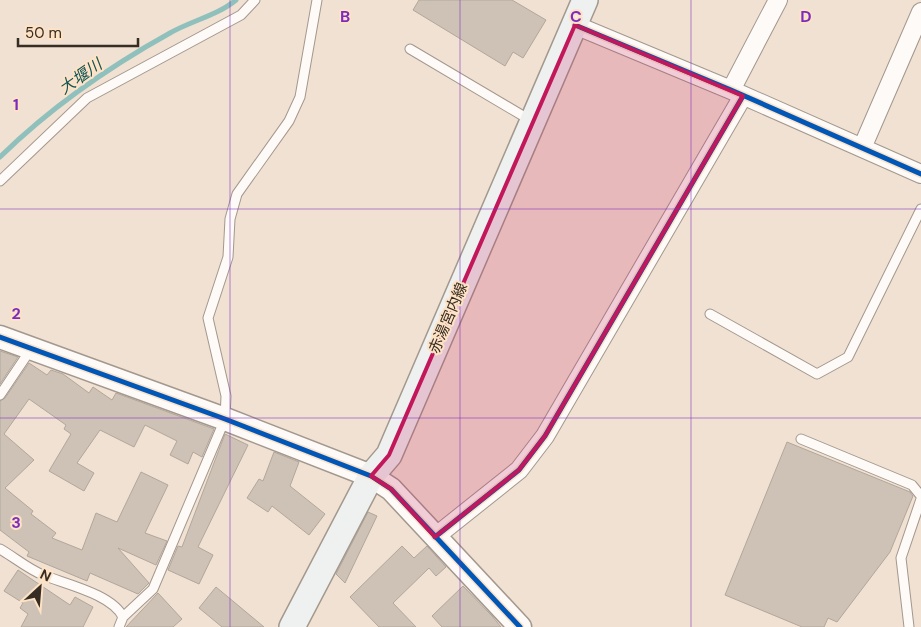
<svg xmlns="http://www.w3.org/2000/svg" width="921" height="627" font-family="'DM Sans','Noto Sans JP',sans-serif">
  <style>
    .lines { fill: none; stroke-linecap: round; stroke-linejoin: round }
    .stream { stroke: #8fc0bc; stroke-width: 5 }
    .building { fill: #cec2b6; stroke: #b2a79b }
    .service-casing { stroke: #a3988d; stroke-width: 11 }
    .minor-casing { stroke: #a3988d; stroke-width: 20 }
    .tertiary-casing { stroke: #a3988d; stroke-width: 25 }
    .secondary-casing { stroke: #a3988d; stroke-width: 28 }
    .service { stroke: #fdfaf8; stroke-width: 9 }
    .minor { stroke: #fdfaf8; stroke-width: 18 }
    .tertiary { stroke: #fdfaf8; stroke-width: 22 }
    .secondary { stroke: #eef1ef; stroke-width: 25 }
    .cycleway-casing { stroke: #fde2c5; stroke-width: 8 }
    .cycleway { stroke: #0057b8; stroke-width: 5 }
    .marked { fill: #c2185b; fill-opacity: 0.2; stroke: #c2185b; stroke-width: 4; stroke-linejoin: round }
    .grid { fill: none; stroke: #7b2cbf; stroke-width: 1; stroke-opacity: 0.55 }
    .labels { text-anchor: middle; stroke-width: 4; stroke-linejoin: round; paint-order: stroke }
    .street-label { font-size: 15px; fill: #372d22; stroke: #fde2c5 }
    .water-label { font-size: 16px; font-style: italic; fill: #115455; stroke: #fde2c5 }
    .grid-label { font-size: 16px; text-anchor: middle; font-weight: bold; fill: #7b2cbf; stroke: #fde2c5; stroke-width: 4; stroke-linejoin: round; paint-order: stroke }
  </style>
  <rect width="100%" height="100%" fill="#f0e1d2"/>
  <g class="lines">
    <path class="stream" d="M0 157C52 106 107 68 170 33 191 21 218 15 236 0"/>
  </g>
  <path class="building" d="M419 0H512L546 20 523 58 513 52 505 66 413 10Z
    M0 351 18 357 0 384Z
    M29 363 47 375 51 370 63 374 89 393 93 387 112 400 116 393 214 429 202 457 193 452 188 464 170 455 177 441 145 425 134 447 100 430 77 463 94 473 84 491 49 471 71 434 64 429 66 425 29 399 4 434 34 460 5 488 33 511 31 514 56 533 52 538 82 550 96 513 117 522 141 472 168 485 145 533 167 541 156 565 118 548 149 583 138 594 90 573 87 581 27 556 29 552 0 530V401L5 398Z
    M225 434 248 445 198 547 213 555 199 584 168 570 178 546 182 547Z
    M787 442 910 492 913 496 890 552 837 622 828 618 824 627H802L725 595Z
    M274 452 299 462 290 486 325 514 309 535 272 506 268 512 247 498 259 479 263 481Z
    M368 512 377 516 345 583 336 574Z
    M402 546 414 558 427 546 446 567 436 576 429 568 393 603 416 627H379L350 597Z
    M18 570 70 605 75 597 93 607 83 627H21L28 614 20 608 23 603 4 591Z
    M463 586 492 616 501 627H442L432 616Z
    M216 587 264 627H222L199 608Z
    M158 593 182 619 173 627H126Z"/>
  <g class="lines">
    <defs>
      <path id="service" d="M410 49 530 120
        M0 181 87 98 241 15 255 0
        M710 314 817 374 848 357 921 209
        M0 395 31 349
        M801 439 912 485 921 496
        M0 549C14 557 28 569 43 575 65 584 112 594 123 617L119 627
        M123 617 153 589 225 419 226 396 208 318 228 257 230 219 237 194 289 121 300 97 317 0
        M909 627 901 558 921 499"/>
      <path id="minor" d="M575 25 731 90 921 174
        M731 90 778 0
        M862 148 921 12
        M435 537 519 470 545 436 743 96"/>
      <path id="tertiary" d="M0 337 225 419 371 476 391 489 520 627"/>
      <path id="secondary" d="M292 627 371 476 389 455 585 0"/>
    </defs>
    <use href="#service" class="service-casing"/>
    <use href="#minor" class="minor-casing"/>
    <use href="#tertiary" class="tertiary-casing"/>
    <use href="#secondary" class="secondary-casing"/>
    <use href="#service" class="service"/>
    <use href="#minor" class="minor"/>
    <use href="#tertiary" class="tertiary"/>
    <use href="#secondary" class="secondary"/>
    <defs>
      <path id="cycleway" d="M575 25 731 90 921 174
        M0 337 225 419 371 476 391 489 520 627
        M435 537 519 470 545 436 743 96"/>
    </defs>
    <use href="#cycleway" class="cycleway-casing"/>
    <use href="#cycleway" class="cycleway"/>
  </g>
  <path class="marked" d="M575 25 743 96 545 436 519 470 435 537 391 489 371 476 389 455Z"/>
  <path class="grid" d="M230 0V627M460 0V627M691 0V627M0 209H921M0 418H921"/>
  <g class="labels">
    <g class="street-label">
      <text transform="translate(448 318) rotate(-67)" y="5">赤湯宮内線</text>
    </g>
    <g class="water-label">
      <text transform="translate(80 76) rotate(-35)" y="6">大堰川</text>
    </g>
  </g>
  <g class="grid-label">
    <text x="345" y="22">B</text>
    <text x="576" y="22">C</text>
    <text x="806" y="22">D</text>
    <text x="16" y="110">1</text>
    <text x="16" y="319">2</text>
    <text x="16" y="528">3</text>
  </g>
  <g transform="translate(40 587) rotate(26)" stroke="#fde2c5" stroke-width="4" paint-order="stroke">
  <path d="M0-4L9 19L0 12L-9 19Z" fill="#372d22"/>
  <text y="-8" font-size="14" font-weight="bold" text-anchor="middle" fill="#372d22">N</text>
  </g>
  <path d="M18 38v8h120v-8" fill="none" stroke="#372d22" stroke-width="2.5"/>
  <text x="25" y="38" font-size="15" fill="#372d22" stroke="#fde2c5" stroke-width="4" paint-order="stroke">50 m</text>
</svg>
